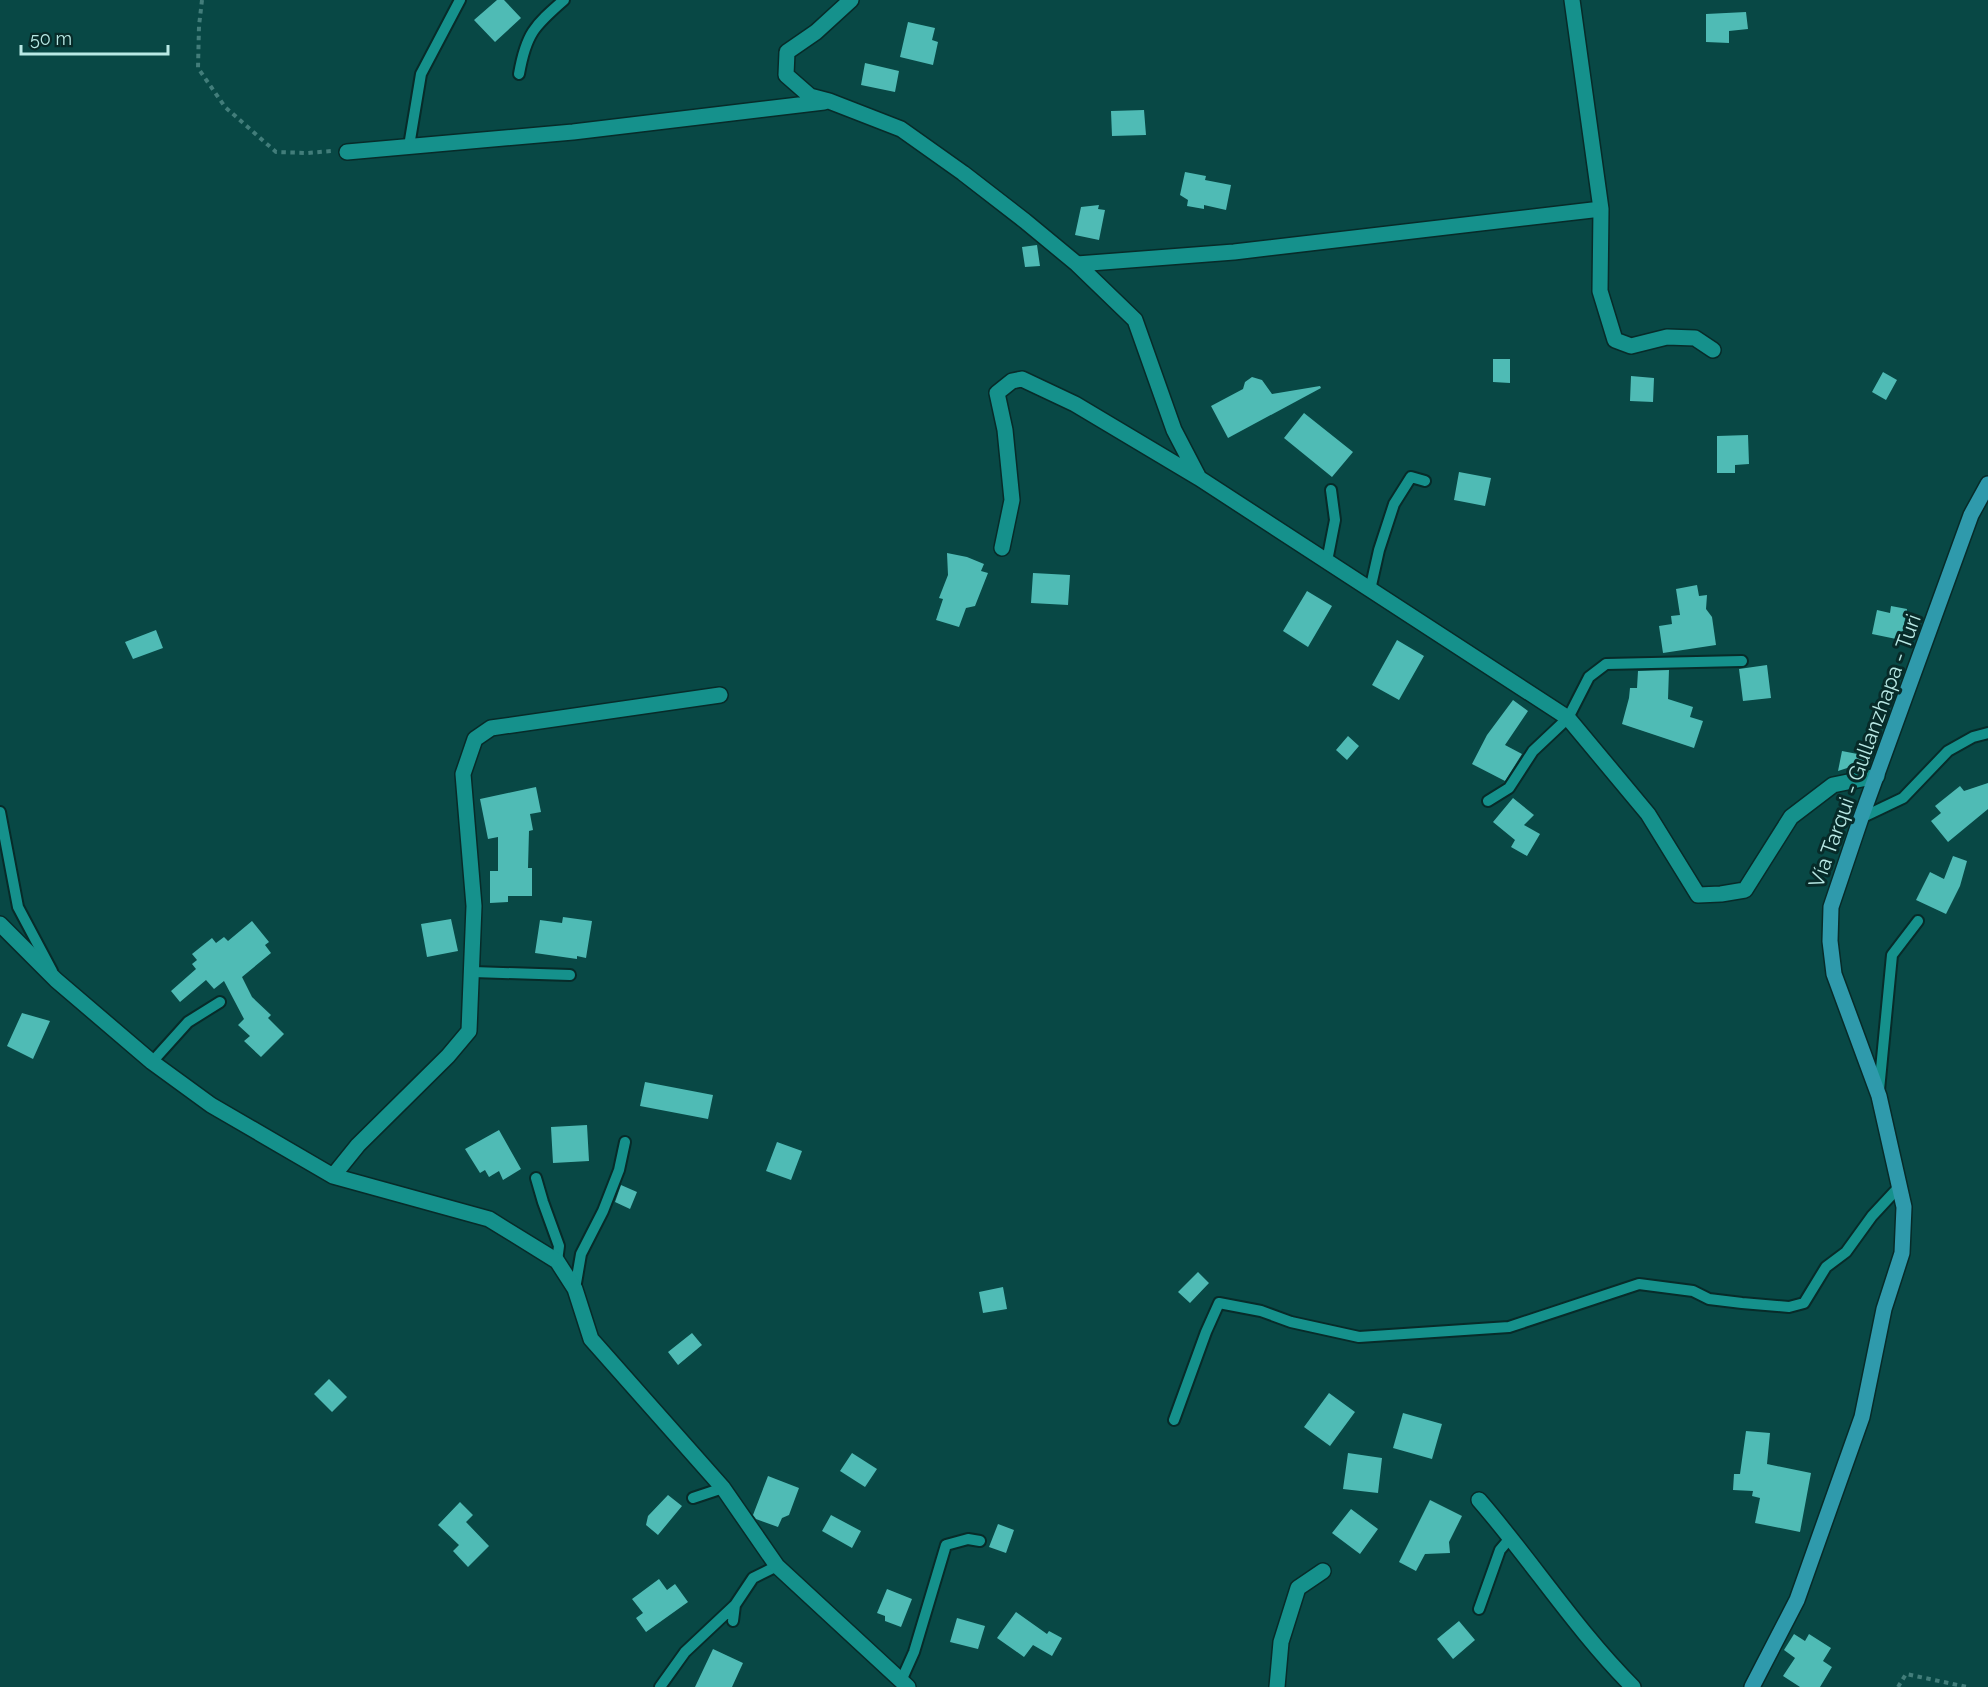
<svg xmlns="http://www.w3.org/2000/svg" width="1988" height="1687" font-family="Raleway,sans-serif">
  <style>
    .building { fill: #4fbbb5 }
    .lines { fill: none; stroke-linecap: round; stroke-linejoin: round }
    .lane-casing { stroke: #072b29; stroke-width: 14 }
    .street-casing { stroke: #072b29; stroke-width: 18 }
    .secondary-casing { stroke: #072b29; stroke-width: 18 }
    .path { stroke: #427d7a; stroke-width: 4; stroke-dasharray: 4.5 4.5; stroke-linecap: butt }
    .lane { stroke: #15918c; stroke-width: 10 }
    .street { stroke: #15918c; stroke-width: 15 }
    .secondary { stroke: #2f9aac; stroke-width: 15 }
    .labels { text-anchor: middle; stroke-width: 6; stroke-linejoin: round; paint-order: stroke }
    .street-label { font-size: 21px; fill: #b9e9e5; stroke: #072b29 }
  </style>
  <rect width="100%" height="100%" fill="#084845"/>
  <path class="building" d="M497 0H504L521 18 495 42 474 20Z
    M1746 12 1748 29 1729 31V43L1706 42V14Z
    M908 22 935 28 932 40 938 42 933 65 900 57Z
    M865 63 899 71 895 92 861 85Z
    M1144 110 1146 135 1112 136 1111 111Z
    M1185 172 1206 176 1205 180 1231 185 1226 210 1204 205V209L1187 206 1188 200 1180 195Z
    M1099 205 1098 209 1105 210 1099 240 1075 235 1081 207Z
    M1037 245 1040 266 1025 267 1022 247Z
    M1493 359H1510V383L1493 382Z
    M1883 372 1897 380 1886 400 1872 392Z
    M1631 376 1654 378 1653 402 1630 401Z
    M1252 377 1262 380 1272 394 1320 386 1321 388 1228 438 1211 406 1243 389 1245 382Z
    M1304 413 1353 452 1332 477 1284 438Z
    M1748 435 1749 464 1735 465V473H1717V436Z
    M1459 472 1491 478 1485 506 1454 500Z
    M947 553 967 557 984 564 981 571 988 573 975 606 966 608 959 627 936 620 943 599 939 598 948 575Z
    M1033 573 1070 575 1068 605 1031 603Z
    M1697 585 1699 596 1707 595 1706 609 1712 617 1716 645 1663 653 1659 626 1672 624 1671 616 1680 615 1676 589Z
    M1307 591 1332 606 1308 647 1283 631Z
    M1891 606 1907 609 1901 640 1872 634 1877 610 1890 613Z
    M156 630 163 648 133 659 125 642Z
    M1397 640 1424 656 1399 700 1372 685Z
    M1767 665 1771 698 1743 701 1739 669Z
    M1669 670 1668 699 1693 707 1690 717 1703 721 1694 748 1622 724 1629 698 1630 688H1637L1638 671Z
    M1513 700 1528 711 1505 745 1522 754 1505 781 1472 764 1487 735Z
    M1348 736 1359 746 1347 760 1336 750Z
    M1842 751 1873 757 1872 760 1838 771Z
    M1988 783V809L1948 842 1931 821 1941 813 1935 806 1960 786 1964 791Z
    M536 787 541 812 530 814 533 830 529 831 528 868H532V896H508V902L490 903V871H498V837L488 839 480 799Z
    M1513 798 1534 815 1524 825 1540 834 1527 856 1511 847 1515 840 1493 822Z
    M1953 856 1967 861 1960 886 1946 914 1916 900 1930 872 1944 879Z
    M563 917 592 921 586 958 577 956V959L535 953 540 920 562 923Z
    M451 919 458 951 427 957 421 924Z
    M252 921 269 942 265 945 271 953 242 977 252 997 271 1015 268 1018 284 1034 261 1057 244 1041 250 1036 238 1025 244 1019 224 981 214 989 206 980 180 1002 171 991 196 969 192 964 197 960 192 954 212 938 216 943 224 937 228 941Z
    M22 1013 50 1021 33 1059 7 1046Z
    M645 1082 713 1095 708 1119 640 1106Z
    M587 1125 589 1161 553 1163 551 1127Z
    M499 1130 521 1169 503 1180 499 1171 489 1177 485 1170 480 1173 465 1149Z
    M777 1142 802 1151 791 1180 766 1171Z
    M621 1185 637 1192 630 1209 615 1202Z
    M1198 1272 1209 1283 1190 1303 1178 1292Z
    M1003 1287 1007 1309 983 1313 979 1292Z
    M692 1333 702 1345 678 1365 668 1352Z
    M329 1379 347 1397 332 1412 314 1394Z
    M1329 1393 1355 1412 1330 1446 1304 1427Z
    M1403 1413 1442 1424 1432 1459 1393 1448Z
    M1746 1431 1770 1433 1767 1464 1811 1473 1800 1532 1755 1523 1760 1498 1752 1496 1753 1491 1733 1490 1734 1474H1740Z
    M852 1453 877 1469 865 1487 840 1471Z
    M1348 1453 1382 1458 1378 1493 1343 1489Z
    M768 1476 799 1488 789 1515 782 1518 778 1527 756 1519 753 1515Z
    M668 1495 682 1506 658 1535 646 1525 648 1516Z
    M1430 1500 1462 1516 1449 1542 1450 1553 1425 1554 1416 1571 1399 1562Z
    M460 1502 473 1515 466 1522 489 1546 468 1567 453 1551 459 1545 438 1525Z
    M1351 1509 1378 1529 1360 1554 1332 1533Z
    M831 1515 861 1531 852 1548 822 1531Z
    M998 1524 1014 1530 1006 1553 989 1547Z
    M659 1579 667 1590 675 1584 688 1602 646 1632 636 1618 643 1613 632 1599Z
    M887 1589 912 1599 901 1627 885 1621V1616L877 1613Z
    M1016 1612 1047 1634 1049 1631 1062 1638 1052 1656 1033 1645 1024 1657 997 1638Z
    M957 1618 985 1626 978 1649 950 1642Z
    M1459 1621 1475 1640 1453 1659 1437 1639Z
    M1794 1634 1805 1641 1809 1634 1831 1648 1823 1661 1832 1667 1820 1687H1800L1783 1676 1795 1658 1784 1650Z
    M713 1649 743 1663 732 1687H695Z"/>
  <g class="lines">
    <defs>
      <path id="lane" d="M519 74C526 34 534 26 564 0
        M409 146 421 74 460 0
        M1327 561 1335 520 1331 490
        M1370 590 1379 550 1394 504 1411 477 1425 481
        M1488 801 1509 788 1533 751 1568 718 1589 677 1606 664 1742 661
        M0 812 18 907 52 971
        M1861 818 1903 798 1948 751 1973 737 1988 733
        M473 972 570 975
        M152 1062 188 1022 220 1002
        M1879 1090 1892 955 1918 921
        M536 1178 543 1202 559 1246 557 1261
        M575 1289 581 1254 603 1211 619 1170 625 1142
        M1174 1420 1206 1332 1219 1303 1261 1311 1291 1322 1359 1337 1509 1327 1639 1284 1693 1291 1709 1299 1742 1303 1789 1307 1804 1303 1826 1267 1846 1252 1872 1216 1898 1188
        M693 1498 723 1488
        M1479 1609 1500 1550 1511 1537
        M733 1621 735 1605 753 1578 777 1566
        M901 1681 914 1652 946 1545 968 1539 980 1541
        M660 1687 685 1652 735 1605"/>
      <path id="street" d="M851 0 816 32 787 52 786 75 810 96 829 101 901 129 963 173 1025 221 1077 264 1135 320 1174 430 1199 478 1568 718 1648 814 1698 895 1721 894 1745 890 1791 817 1833 785 1877 776
        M1572 0 1601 209 1600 291 1615 340 1631 346 1667 337 1695 338 1713 350
        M347 152 573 132 824 102
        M1077 264 1234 252 1601 209
        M1002 548 1012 500 1005 430 997 393 1012 381 1022 379 1075 404 1199 478
        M0 924 56 980 152 1062 211 1105 333 1176 489 1219 557 1261 575 1289 591 1339 723 1488 777 1566 908 1687
        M333 1176 358 1145 448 1056 469 1031 474 906 463 774 475 739 491 728 720 695
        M1479 1500C1532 1561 1576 1630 1633 1687
        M1277 1687 1281 1642 1298 1588 1323 1571"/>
      <path id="secondary" d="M1752 1687 1797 1600 1862 1417 1884 1309 1902 1253 1904 1207 1879 1096 1834 974 1830 941 1831 907 1861 818 1971 515 1988 484"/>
    </defs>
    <use href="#lane" class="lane-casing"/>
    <use href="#street" class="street-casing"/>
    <use href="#secondary" class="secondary-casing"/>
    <path class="path" d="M202 0 199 26 198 68 225 107 276 152 307 153 331 151
      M1898 1687 1906 1674 1967 1687"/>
    <use href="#lane" class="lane"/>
    <use href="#street" class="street"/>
    <use href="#secondary" class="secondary"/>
  </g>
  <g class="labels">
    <g class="street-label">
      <text transform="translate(1865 751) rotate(-70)" y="7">Vía Tarqui - Gullanzhapa - Turi</text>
    </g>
  </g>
  <path d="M21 45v9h147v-9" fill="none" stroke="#b9e9e5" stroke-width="3"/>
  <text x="30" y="45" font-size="18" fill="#b9e9e5" stroke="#072b29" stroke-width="4.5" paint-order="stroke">50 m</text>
</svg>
